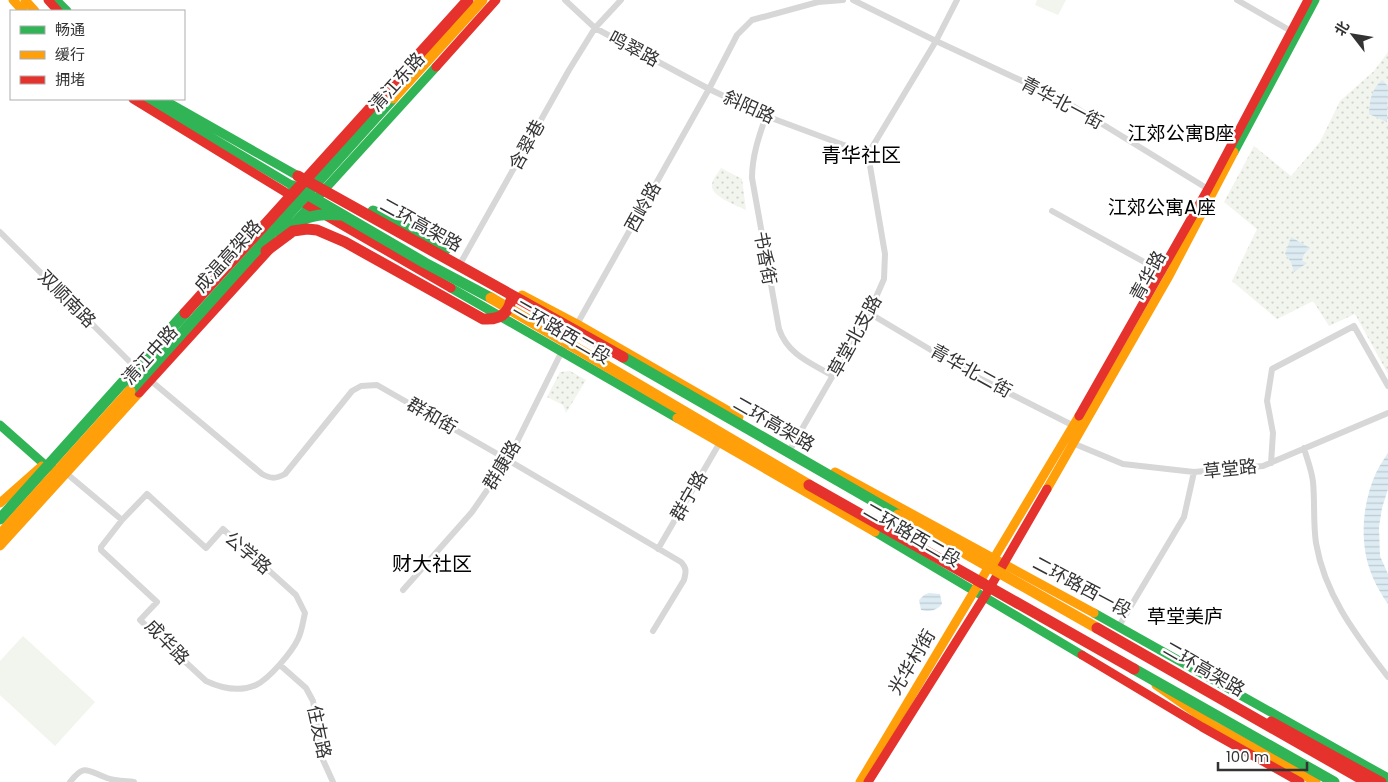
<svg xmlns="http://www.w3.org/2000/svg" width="1388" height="782" font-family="Poppins,'Noto Sans SC',sans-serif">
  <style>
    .grass { fill: #f1f5ed }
    .park { fill: url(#park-dots) }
    .water { fill: url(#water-rules) }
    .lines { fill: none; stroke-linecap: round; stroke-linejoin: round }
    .street { stroke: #d7d7d7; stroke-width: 6 }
    .fast { stroke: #30b455; stroke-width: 9 }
    .slow { stroke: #ff9f0a; stroke-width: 9 }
    .jam { stroke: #e5322d; stroke-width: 9 }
    .fast-bridge { stroke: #30b455; stroke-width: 11 }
    .slow-bridge { stroke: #ff9f0a; stroke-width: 11 }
    .jam-bridge { stroke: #e5322d; stroke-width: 11 }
    .labels { text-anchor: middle; stroke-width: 5; stroke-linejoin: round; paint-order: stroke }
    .street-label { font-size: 18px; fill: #333; stroke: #fff }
    .neighbourhood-label { font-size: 19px; fill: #000; stroke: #fff }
    .quarter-label { font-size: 20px; fill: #000; stroke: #fff }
  </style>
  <defs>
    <pattern id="park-dots" width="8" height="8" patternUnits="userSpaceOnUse" patternTransform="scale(1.25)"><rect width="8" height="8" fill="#f1f5ed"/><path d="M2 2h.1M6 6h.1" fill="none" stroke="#cfd2cc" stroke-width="1.8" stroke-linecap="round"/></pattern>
    <pattern id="water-rules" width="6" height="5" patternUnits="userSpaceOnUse" patternTransform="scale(1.25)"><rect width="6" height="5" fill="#ddebf3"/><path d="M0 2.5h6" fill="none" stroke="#becad1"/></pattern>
  </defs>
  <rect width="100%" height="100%" fill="#fff"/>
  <path class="grass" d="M1037 0H1066L1058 15 1035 5Z
    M23 636 95 702 55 746 0 695V661Z"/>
  <path class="park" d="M1388 52V374L1355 314 1329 326 1313 301 1277 319 1232 281 1257 229 1224 202 1254 146 1291 176 1320 142 1340 101 1374 71Z
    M721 168 742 179 746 210C738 206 713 197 712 187 711 181 718 173 721 168Z
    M570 371 586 380 566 413 563 405 547 397 560 372Z"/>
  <path class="water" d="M1382 80 1388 86 1387 122 1369 114C1370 99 1371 90 1382 80Z
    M1291 237 1310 248 1304 254 1302 261 1307 263 1294 272 1291 262 1285 254Z
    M1388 453V489L1382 508 1379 527 1380 556 1388 574V604C1381 594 1374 582 1370 570 1359 540 1363 501 1376 473 1379 466 1384 459 1388 453Z
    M929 593 940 594 942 604C936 611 930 612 921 610L919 600 924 595Z"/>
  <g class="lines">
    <path class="street" d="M565 0 595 28 709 89 766 116 868 154
      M853 0 936 41 1063 100 1208 189
      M1237 0 1291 31
      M766 116C759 136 752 156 752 178L779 329C788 355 811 363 833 376
      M1052 211 1164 273
      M0 232 134 366
      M460 264 569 70 595 28 621 0
      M869 313 971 374 1074 426
      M150 380 262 474C271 479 276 479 285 474L352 391 361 386 377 385 508 460 681 562C687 568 686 572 684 580L653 631
      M1070 442 1123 464 1194 472 1263 466 1388 413
      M791 448 869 313 884 279 885 254 868 154 936 41 957 0
      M1304 448C1307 459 1312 471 1313 482 1315 502 1313 523 1316 543 1325 596 1357 636 1388 677
      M1271 463 1273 433 1267 401 1272 369 1354 326 1388 386
      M66 473 122 520
      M147 494 206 548 223 529 296 595 305 613C303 621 302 631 298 639 292 652 269 679 256 685 240 692 221 688 206 681L140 620 157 602 101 550V547L122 520Z
      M658 549 719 444
      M403 590 472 512 508 460 562 351 709 89 737 35 752 20 818 2 843 0
      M1119 626 1184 517 1194 472
      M280 665 306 688 313 701 323 760 333 782
      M70 782C85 763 87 771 107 778 115 781 125 781 134 782"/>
    <path class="fast" d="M56 0 67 11
      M147 99 293 186
      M162 99 298 176
      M1234 152 1315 0
      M295 222 436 67
      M451 288 677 418
      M0 425 44 464 52 467
      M875 532 1082 655
      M1094 613 1388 778"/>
    <path class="slow" d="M13 0 23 11
      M25 0 35 11
      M522 295 577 324 739 417
      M677 418 875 532
      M835 472 1094 613
      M1047 489 1169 276 1234 152
      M0 503 42 466
      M0 546 139 393
      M1156 685 1213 725 1316 782
      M860 782 1079 416"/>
    <path class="jam" d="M48 0 58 11
      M436 67 496 0
      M133 99 290 195 451 288
      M139 393 272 247
      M1079 416 1208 189 1308 0
      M1082 655 1202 727 1300 782
      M1271 721 1382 782
      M868 782 985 596 1047 489"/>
    <path class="fast-bridge" d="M293 186 425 263 491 298
      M373 211 392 219 445 250
      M281 234C298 218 316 213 339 215
      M623 357 898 515
      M130 391 393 98
      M0 519 185 313
      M1134 669 1334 782"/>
    <path class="slow-bridge" d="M393 98 482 0
      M491 298 809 485
      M898 515 1097 628
      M0 535 130 391"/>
    <path class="jam-bridge" d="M298 176 623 357
      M266 251 293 231 307 229 317 230 345 242 483 319C498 320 508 315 511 300
      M185 313 468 0
      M809 485 1134 669
      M1097 628 1367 782"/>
  </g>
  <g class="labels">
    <g class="street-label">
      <text transform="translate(634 49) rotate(28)" y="6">鸣翠路</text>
      <text transform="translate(397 82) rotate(-48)" y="6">清江东路</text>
      <text transform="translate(1062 103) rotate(28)" y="6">青华北一街</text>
      <text transform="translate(749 107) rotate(24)" y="6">斜阳路</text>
      <text transform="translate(527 145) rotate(-61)" y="6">含翠巷</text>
      <text transform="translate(643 207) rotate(-61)" y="6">西岭路</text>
      <text transform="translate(421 225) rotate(29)" y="6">二环高架路</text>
      <text transform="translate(228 256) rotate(-48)" y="6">成温高架路</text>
      <text transform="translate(765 258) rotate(80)" y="6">书香街</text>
      <text transform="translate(1148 276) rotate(-61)" y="6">青华路</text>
      <text transform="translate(67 299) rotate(45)" y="6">双顺南路</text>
      <text transform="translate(562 332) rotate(30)" y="6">二环路西二段</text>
      <text transform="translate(855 336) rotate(-61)" y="6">草堂北支路</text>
      <text transform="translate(150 355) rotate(-48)" y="6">清江中路</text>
      <text transform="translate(971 371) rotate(29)" y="6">青华北二街</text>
      <text transform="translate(432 416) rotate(30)" y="6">群和街</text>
      <text transform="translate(774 424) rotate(30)" y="6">二环高架路</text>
      <text transform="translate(502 465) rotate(-59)" y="6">群康路</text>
      <text transform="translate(1230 469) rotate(-6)" y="6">草堂路</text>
      <text transform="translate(689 496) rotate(-60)" y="6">群宁路</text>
      <text transform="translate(912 535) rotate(30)" y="6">二环路西二段</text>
      <text transform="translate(248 553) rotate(40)" y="6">公学路</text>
      <text transform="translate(1082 587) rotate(28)" y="6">二环路西一段</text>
      <text transform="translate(167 642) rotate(46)" y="6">成华路</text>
      <text transform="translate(912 662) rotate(-59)" y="6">光华村街</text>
      <text transform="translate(1204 669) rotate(30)" y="6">二环高架路</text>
      <text transform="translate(319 732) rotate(78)" y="6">住友路</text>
    </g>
    <g class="neighbourhood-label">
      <text x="1181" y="140">江郊公寓B座</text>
      <text x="1162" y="214">江郊公寓A座</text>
      <text x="1185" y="623">草堂美庐</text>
    </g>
    <g class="quarter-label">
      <text x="861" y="162">青华社区</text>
      <text x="432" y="571">财大社区</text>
    </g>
  </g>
  <rect x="10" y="10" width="175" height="90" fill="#ffffff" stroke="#adadad"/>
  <rect x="20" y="26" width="25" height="8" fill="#30b455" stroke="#adadad"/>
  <text x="55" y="35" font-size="15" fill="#333333">畅通</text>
  <rect x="20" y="51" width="25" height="8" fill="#ff9f0a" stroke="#adadad"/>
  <text x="55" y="60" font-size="15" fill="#333333">缓行</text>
  <rect x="20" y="76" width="25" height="8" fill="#e5322d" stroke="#adadad"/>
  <text x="55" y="85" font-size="15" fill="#333333">拥堵</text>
  <g transform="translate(1353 35) rotate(301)" stroke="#ffffff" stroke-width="4" paint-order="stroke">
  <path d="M0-4L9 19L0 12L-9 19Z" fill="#333333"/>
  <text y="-8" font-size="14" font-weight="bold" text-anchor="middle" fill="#333333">北</text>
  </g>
  <path d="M1218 762v8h89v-8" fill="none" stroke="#333333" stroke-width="2.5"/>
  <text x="1226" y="762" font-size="15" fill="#333333" stroke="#ffffff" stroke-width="4" paint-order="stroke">100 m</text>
</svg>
